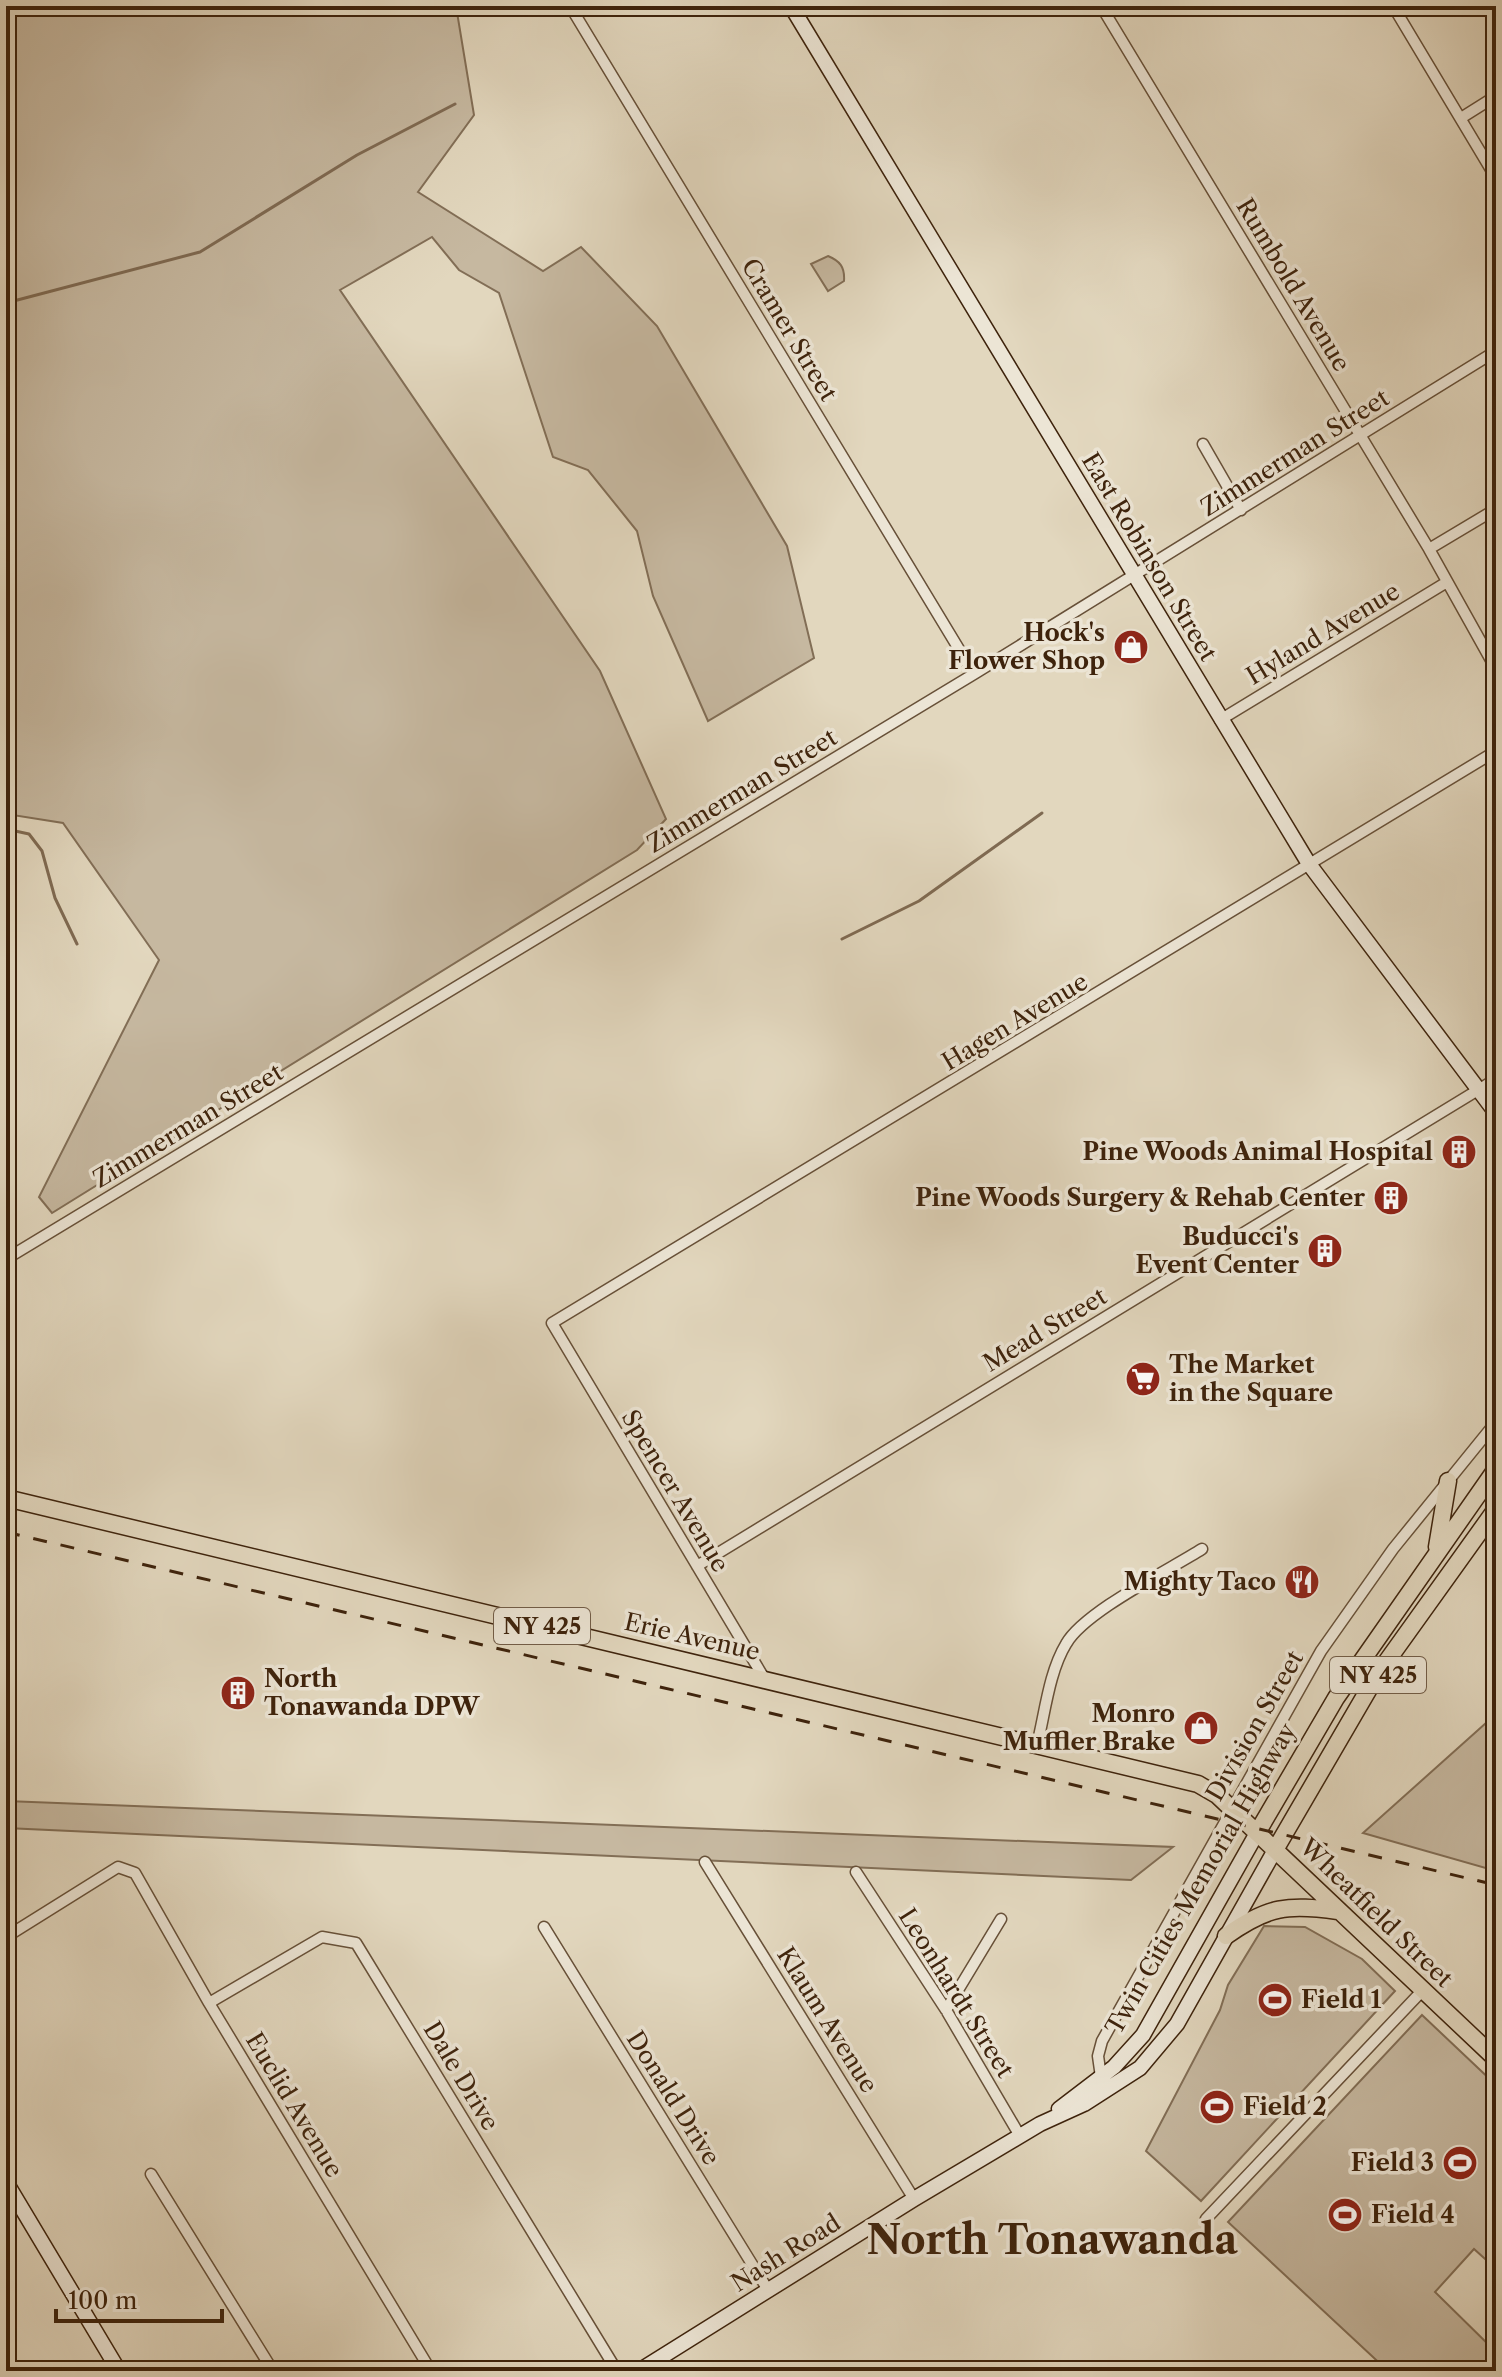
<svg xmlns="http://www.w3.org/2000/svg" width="1502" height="2377" font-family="'Libre Caslon Text',serif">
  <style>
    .green { fill: #c6b8a0; stroke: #826e56; stroke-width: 2 }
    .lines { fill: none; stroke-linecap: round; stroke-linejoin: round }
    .stream { stroke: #7f6a52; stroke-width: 3 }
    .street-casing { stroke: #675038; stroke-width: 13 }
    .secondary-casing { stroke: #3e230c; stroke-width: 17 }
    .primary-casing { stroke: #3e230c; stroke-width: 19 }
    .street { stroke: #ece5d5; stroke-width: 10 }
    .secondary { stroke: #ece5d5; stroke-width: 14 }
    .primary { stroke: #e2d7be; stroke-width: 16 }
    .rail { stroke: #3e230c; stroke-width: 3; stroke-dasharray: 14 14; stroke-linecap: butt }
    .labels { text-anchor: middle; stroke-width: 7; stroke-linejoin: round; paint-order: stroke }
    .shield { fill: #ece5d5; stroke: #725d48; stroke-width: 2 }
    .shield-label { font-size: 22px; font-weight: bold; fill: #3e230c }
    .street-label { font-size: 24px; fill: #3e230c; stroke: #ece5d5 }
    .poi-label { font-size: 24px; font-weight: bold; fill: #3e230c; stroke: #ece5d5; text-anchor: end }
    .town-label { font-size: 40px; font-weight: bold; fill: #3e230c; stroke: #ece5d5 }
  </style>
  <rect width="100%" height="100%" fill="#e2d7be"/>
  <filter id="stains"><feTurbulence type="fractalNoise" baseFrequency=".0025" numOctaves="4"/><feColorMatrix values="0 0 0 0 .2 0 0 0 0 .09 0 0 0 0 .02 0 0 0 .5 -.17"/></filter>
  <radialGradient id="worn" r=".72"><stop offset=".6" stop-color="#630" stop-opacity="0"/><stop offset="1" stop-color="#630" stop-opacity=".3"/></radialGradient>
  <path class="green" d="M6 6H456L474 115 418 192 543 271 581 247 657 326 787 546 814 658 708 721 653 596 637 531 588 470 553 457 499 293 459 270 432 237 340 290 600 671 666 819 637 850 52 1213 39 1197 159 960 63 823 6 814Z
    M828 256C840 261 845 267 844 281L828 291 811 264Z
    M1496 1714V1871L1363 1833Z
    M6 1801 1173 1847 1131 1880 6 1828Z
    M1264 1926 1305 1927 1362 1959 1395 1991 1201 2201 1146 2151 1220 2010 1228 1985Z
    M1422 2015 1496 2085V2264L1494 2267 1474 2249 1435 2292 1496 2352V2371H1388L1228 2222Z"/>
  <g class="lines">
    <path class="stream" d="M6 303 200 252 357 155 455 104
      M6 829 29 834 42 851 55 898 77 944
      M842 939 919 901 1042 813"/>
    <defs>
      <path id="street" d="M570 6 974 674
        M1101 6 1429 549 1496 669
        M1393 6 1496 178
        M1461 118 1496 96
        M1203 444 1241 510
        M1429 549 1496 509
        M1220 720 1447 582
        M6 1259 974 674 1496 351
        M697 1566 1496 1079
        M764 1678 552 1323 1496 751
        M1037 1745C1045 1713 1049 1672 1066 1644 1084 1612 1169 1570 1202 1549
        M705 1862 914 2199
        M856 1872 946 2010 1020 2136
        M544 1927 768 2290
        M6 1937 118 1867 135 1873 209 2003 431 2371
        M209 2003 322 1937 356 1943 617 2371
        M946 2010 1001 1919
        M1101 2077 1098 2056 1102 2041 1321 1651 1393 1549 1496 1422
        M151 2174 273 2371
        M1206 2219 1422 1991"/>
      <path id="secondary" d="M791 6 1309 864 1496 1113
        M1059 2109 1114 2067 1143 2035 1257 1833
        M6 2182 119 2371
        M639 2371 914 2199 1040 2124 1084 2104 1140 2068 1177 2024 1275 1850"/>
      <path id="primary" d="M6 1498 1198 1784 1217 1795 1496 2059
        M1437 1547 1448 1481
        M1257 1833 1336 1698 1496 1469
        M1275 1850 1377 1675 1496 1509
        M1226 1936C1268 1906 1288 1904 1338 1911"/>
    </defs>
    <use href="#street" class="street-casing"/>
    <use href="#secondary" class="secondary-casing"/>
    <use href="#primary" class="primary-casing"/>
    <use href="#street" class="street"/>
    <use href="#secondary" class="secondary"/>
    <use href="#primary" class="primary"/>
    <path class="rail" d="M6 1532 1496 1885"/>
  </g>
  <defs>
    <symbol id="shop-disc" viewBox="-11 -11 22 22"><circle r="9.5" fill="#8f2418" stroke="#ece5d5"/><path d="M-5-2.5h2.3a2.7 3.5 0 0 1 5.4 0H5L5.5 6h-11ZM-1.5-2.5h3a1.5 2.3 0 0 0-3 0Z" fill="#fff"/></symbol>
    <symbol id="building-disc" viewBox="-11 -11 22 22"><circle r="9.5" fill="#8f2418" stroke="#ece5d5"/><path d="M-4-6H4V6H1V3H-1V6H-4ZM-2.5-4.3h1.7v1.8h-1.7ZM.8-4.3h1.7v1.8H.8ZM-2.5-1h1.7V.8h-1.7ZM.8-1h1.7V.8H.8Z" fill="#fff"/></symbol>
    <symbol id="supermarket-disc" viewBox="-11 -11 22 22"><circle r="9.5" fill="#8f2418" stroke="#ece5d5"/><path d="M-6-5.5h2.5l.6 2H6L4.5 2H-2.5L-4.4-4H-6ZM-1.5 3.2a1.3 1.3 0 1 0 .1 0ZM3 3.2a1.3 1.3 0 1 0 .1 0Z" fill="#fff"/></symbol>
    <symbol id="restaurant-disc" viewBox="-11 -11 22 22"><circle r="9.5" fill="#8f2418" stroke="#ece5d5"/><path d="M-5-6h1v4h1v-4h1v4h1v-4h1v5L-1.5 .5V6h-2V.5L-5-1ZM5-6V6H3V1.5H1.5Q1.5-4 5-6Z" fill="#fff"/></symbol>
    <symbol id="stadium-disc" viewBox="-11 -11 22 22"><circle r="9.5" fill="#8f2418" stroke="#ece5d5"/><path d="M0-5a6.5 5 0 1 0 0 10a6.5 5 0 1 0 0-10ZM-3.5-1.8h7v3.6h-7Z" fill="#fff"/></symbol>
  </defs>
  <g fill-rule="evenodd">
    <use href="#shop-disc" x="1111" y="627" width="40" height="40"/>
    <use href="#building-disc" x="1439" y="1132" width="40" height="40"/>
    <use href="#building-disc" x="1371" y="1178" width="40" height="40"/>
    <use href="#building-disc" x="1305" y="1231" width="40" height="40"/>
    <use href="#supermarket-disc" x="1123" y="1359" width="40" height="40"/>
    <use href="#restaurant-disc" x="1282" y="1562" width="40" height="40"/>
    <use href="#building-disc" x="218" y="1673" width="40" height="40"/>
    <use href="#shop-disc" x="1181" y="1708" width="40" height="40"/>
    <use href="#stadium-disc" x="1255" y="1980" width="40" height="40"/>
    <use href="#stadium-disc" x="1197" y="2087" width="40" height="40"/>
    <use href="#stadium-disc" x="1440" y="2143" width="40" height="40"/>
    <use href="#stadium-disc" x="1325" y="2195" width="40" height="40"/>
  </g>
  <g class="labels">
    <g class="shield">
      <rect x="494" y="1608" width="96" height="36" rx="6"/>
      <rect x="1330" y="1657" width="96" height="36" rx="6"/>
    </g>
    <g class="shield-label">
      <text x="542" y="1634">NY 425</text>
      <text x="1378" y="1683">NY 425</text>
    </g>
    <g class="street-label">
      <text transform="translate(1293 285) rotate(59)" y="8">Rumbold Avenue</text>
      <text transform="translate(789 330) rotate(59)" y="8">Cramer Street</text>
      <text transform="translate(1295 453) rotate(-32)" y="8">Zimmerman Street</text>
      <text transform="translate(1149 557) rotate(59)" y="8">East Robinson Street</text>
      <text transform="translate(1323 634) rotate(-31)" y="8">Hyland Avenue</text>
      <text transform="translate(742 791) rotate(-31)" y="8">Zimmerman Street</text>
      <text transform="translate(1015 1022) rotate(-31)" y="8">Hagen Avenue</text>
      <text transform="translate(188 1126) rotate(-31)" y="8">Zimmerman Street</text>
      <text transform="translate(1045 1330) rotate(-31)" y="8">Mead Street</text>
      <text transform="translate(675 1491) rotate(59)" y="8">Spencer Avenue</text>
      <text transform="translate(692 1637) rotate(13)" y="8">Erie Avenue</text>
      <text transform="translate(1255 1726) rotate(-60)" y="8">Division Street</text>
      <text transform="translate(1201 1879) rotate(-60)" y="8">Twin Cities Memorial Highway</text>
      <text transform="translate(1376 1913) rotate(44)" y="8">Wheatfield Street</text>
      <text transform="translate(956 1993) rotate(58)" y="8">Leonhardt Street</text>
      <text transform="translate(827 2020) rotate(58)" y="8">Klaum Avenue</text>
      <text transform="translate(461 2076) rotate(59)" y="8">Dale Drive</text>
      <text transform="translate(673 2098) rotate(58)" y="8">Donald Drive</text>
      <text transform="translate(294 2105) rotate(59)" y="8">Euclid Avenue</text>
      <text transform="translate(786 2253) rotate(-32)" y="8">Nash Road</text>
    </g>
    <g class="poi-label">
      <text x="1105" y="641">Hock's<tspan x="1105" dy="28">Flower Shop</tspan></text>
      <text x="1433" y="1160">Pine Woods Animal Hospital</text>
      <text x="1365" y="1206">Pine Woods Surgery &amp; Rehab Center</text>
      <text x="1299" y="1245">Buducci's<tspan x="1299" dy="28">Event Center</tspan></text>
      <text x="1169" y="1373" text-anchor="start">The Market<tspan x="1169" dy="28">in the Square</tspan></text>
      <text x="1276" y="1590">Mighty Taco</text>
      <text x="264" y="1687" text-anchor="start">North<tspan x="264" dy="28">Tonawanda DPW</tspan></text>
      <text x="1175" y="1722">Monro<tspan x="1175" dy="28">Muffler Brake</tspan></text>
      <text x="1301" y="2008" text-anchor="start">Field 1</text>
      <text x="1243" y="2115" text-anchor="start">Field 2</text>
      <text x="1434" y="2171">Field 3</text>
      <text x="1371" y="2223" text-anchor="start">Field 4</text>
    </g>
    <g class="town-label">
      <text x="1052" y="2254">North Tonawanda</text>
    </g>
  </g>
  <rect width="1502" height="2377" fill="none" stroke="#e2d7be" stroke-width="32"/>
  <rect x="8" y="8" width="1486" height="2361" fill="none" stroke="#3e230c" stroke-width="4"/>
  <rect x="16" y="16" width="1470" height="2345" fill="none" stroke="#3e230c" stroke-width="2"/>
  <path d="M56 2309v12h166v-12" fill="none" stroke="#3e230c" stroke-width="4"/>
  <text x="68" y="2309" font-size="24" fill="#3e230c" stroke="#ece5d5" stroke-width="6" paint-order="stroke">100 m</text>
  <rect width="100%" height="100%" filter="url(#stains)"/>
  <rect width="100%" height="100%" fill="url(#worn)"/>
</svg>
